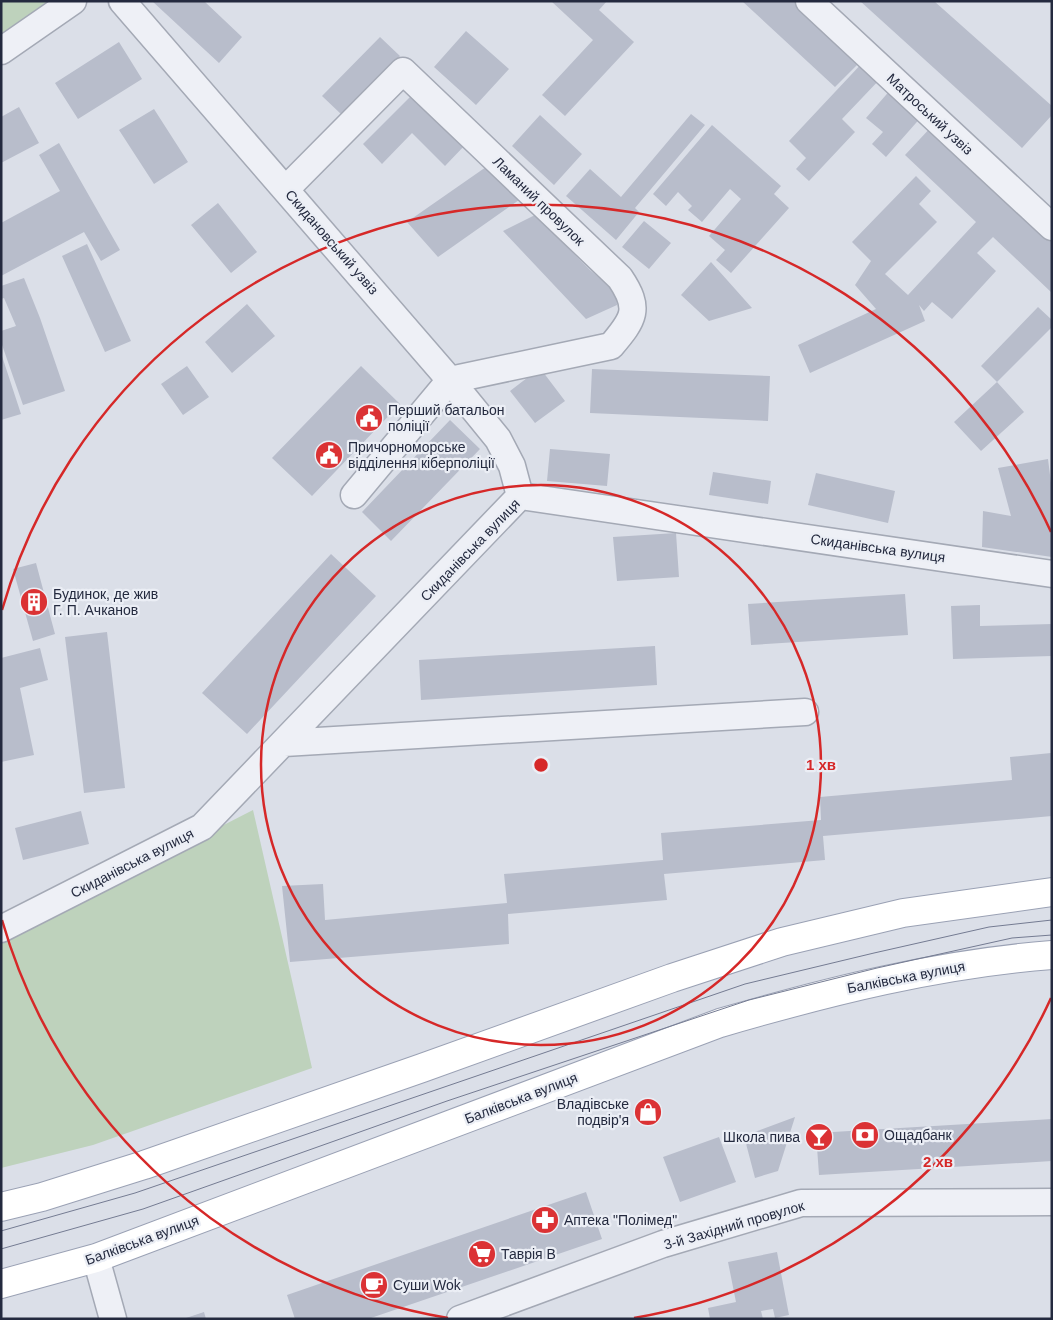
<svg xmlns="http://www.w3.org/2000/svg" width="1053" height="1320" font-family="Arial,sans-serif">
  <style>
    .green { fill: #bed2bc }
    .building { fill: #b8bdcb }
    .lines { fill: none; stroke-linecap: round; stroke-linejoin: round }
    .minor-casing { stroke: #a4a9b5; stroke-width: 29 }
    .major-casing { stroke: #9aa1b4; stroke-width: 30 }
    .minor { stroke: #eef0f6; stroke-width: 26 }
    .major { stroke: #fff; stroke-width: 28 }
    .tram { stroke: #747b92; stroke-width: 1 }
    .ring { fill: none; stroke: #d62828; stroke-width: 2.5 }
    .labels { text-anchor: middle; stroke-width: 4.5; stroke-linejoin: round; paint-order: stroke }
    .street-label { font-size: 14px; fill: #242a3f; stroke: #ebeef5 }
    .poi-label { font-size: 14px; fill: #242a3f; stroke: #ebeef5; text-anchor: start }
    .centre { fill: #d62828; stroke: #ebeef5; stroke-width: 2.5 }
    .ring-label { font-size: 15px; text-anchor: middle; font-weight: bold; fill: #d62828; stroke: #ebeef5; stroke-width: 4.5; stroke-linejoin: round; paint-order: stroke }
  </style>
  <rect width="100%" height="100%" fill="#dbdfe8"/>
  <path class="green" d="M1 1H73L1 51Z
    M253 810 312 1068 93 1145 1 1168V939Z"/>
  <path class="building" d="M152 1H204L242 37 219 63Z
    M551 1H607L599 10 634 42 565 116 542 95 593 40Z
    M742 1H805L863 59 835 87Z
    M860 1H934L1052 106V115L1022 148Z
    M466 31 509 69 476 105 434 67Z
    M380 37 400 56 342 115 322 96Z
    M119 42 142 79 78 119 55 83Z
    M865 60 882 77 842 119 855 132 809 181 796 169 806 158 789 141Z
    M892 88 923 115 886 157 872 144 883 132 866 118Z
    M415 92 466 144 445 166 412 133 382 164 363 144Z
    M19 107 39 143 1 163V117Z
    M154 109 188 162 154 184 119 130Z
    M691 114 705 125 635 208 639 212 616 240 566 196 590 169 621 197Z
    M540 115 582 154 554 185 512 146Z
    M712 125 781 186 774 194 789 208 731 273 716 260 725 250 709 236 741 199 730 189 702 222 688 210 692 206 678 192 666 206 653 194Z
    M933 125 1052 236V293L993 237 977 253 996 271 952 319 932 302 924 311 919 305 925 321 810 373 798 345 876 309 855 285 871 261 852 242 916 176 931 191 919 204 937 222 885 274 908 295 976 222 905 155Z
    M59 143 120 250 101 261 84 232 1 276V223L60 191 39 155Z
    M486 167 519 200 438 257 407 222Z
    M218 203 257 252 231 273 191 225Z
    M535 215 590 270 616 292 617 305 586 319 503 231Z
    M644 221 671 243 649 269 622 247Z
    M87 244 131 341 105 352 62 256Z
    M711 262 752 308 709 321 681 295Z
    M24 278 40 318 65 391 23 405 1 342V331L16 326 4 298 1 299V286Z
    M247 304 275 336 232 373 205 342Z
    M1038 307 1052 320V327L997 382 981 366Z
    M1 353 21 414 1 420Z
    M187 366 209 397 183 415 161 384Z
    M361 366 400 404 312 496 272 458Z
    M540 368 565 401 535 423 510 391Z
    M592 369 770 376 768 421 590 413Z
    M997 382 1024 412 981 451 954 422Z
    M450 420 480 449 391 541 362 512Z
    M550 449 610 454 607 486 547 481Z
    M1048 459 1052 491V557L982 547 983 511 1011 516 998 468Z
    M713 472 771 481 768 504 709 495Z
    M816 473 895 491 888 523 808 505Z
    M676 533 679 577 617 581 613 537Z
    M331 554 376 596 247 734 202 693Z
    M36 563 55 634 33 641 13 569Z
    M905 594 908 635 751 645 748 604Z
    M980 605V626L1052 624V656L953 659 951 606Z
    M107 632 125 788 84 793 65 637Z
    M655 646 657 685 421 700 419 660Z
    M40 648 48 680 20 688 34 755 1 762V658Z
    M1051 753 1052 816 823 836 825 860 664 874 667 900 508 914 509 944 290 962 282 886 323 884 325 920 507 903 504 874 663 860 661 833 821 820 820 797 1012 780 1010 757Z
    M81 811 89 844 23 860 15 828Z
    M795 1117 778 1171 755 1178 744 1136Z
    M1052 1119V1161L819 1175 816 1133Z
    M719 1137 736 1182 680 1202 663 1157Z
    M586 1192 602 1239 368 1319H295L287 1295Z
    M777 1252 789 1315 775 1318 773 1309 761 1311 763 1319H710L708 1308 736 1302 728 1262Z
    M204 1312 206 1319H186V1318Z"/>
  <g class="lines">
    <defs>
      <path id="minor" d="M122 1 450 380 498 439 512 466 520 496
        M809 1 1052 227
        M1 51 73 1
        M286 189 403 71 620 278C641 309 634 319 611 346L450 380 354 495
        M520 496 1052 574
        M284 743 805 712
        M1 929 202 827 520 496
        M96 1258 113 1319
        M460 1319 663 1244 801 1203 1052 1202"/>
      <path id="major" d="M1 1207 42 1197 144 1165 422 1068 672 978 782 942 903 913 1052 892
        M1 1284 96 1258 720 1023C830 991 937 964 1052 955"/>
    </defs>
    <use href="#minor" class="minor-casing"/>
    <use href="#major" class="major-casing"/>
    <use href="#minor" class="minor"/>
    <use href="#major" class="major"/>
    <path class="tram" d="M1 1231 135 1193 745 984 874 953 989 927 1052 920
      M1 1249 143 1209 447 1101 749 1000 877 968 1012 938 1052 935"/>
  </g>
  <g class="ring">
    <circle cx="541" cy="765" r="280"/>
    <path d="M1051 998A561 561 0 0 1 634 1318M448 1318A561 561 0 0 1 2 920M2 610A561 561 0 0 1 1051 532"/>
  </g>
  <defs>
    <symbol id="civic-disc" viewBox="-11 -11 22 22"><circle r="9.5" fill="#db3234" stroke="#ebeef5"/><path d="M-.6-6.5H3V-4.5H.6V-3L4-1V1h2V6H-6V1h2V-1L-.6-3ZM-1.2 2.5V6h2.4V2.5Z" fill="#fff"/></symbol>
    <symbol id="building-disc" viewBox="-11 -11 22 22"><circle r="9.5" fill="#db3234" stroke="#ebeef5"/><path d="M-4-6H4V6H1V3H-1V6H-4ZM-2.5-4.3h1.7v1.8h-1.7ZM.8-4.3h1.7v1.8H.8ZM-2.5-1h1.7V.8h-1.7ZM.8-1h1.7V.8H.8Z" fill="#fff"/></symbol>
    <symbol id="shop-disc" viewBox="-11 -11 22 22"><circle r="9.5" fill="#db3234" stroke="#ebeef5"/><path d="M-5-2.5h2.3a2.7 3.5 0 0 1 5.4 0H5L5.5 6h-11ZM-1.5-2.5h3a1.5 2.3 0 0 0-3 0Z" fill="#fff"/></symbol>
    <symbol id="bank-disc" viewBox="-11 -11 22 22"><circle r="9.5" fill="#db3234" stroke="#ebeef5"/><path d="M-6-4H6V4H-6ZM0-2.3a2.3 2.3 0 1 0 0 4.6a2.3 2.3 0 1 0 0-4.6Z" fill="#fff"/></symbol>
    <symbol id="bar-disc" viewBox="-11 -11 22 22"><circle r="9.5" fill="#db3234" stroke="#ebeef5"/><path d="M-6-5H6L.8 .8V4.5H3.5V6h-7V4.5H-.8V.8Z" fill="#fff"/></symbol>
    <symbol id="pharmacy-disc" viewBox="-11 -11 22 22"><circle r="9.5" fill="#db3234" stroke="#ebeef5"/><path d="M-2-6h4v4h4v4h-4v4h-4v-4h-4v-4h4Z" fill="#fff"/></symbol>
    <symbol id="supermarket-disc" viewBox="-11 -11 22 22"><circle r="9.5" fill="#db3234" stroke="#ebeef5"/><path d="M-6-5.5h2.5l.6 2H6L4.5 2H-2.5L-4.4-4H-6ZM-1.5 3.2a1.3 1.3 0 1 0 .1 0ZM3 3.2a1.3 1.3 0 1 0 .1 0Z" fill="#fff"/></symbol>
    <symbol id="cafe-disc" viewBox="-11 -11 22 22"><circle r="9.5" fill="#db3234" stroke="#ebeef5"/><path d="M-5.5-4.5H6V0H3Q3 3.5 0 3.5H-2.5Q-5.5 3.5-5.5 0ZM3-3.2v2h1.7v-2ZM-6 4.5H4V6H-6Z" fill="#fff"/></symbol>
  </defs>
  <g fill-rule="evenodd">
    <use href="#civic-disc" x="353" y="402" width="32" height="32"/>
    <use href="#civic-disc" x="313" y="439" width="32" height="32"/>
    <use href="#building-disc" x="18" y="586" width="32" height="32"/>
    <use href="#shop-disc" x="632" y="1096" width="32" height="32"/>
    <use href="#bank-disc" x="849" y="1119" width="32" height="32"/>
    <use href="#bar-disc" x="803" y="1121" width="32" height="32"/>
    <use href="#pharmacy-disc" x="529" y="1204" width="32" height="32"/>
    <use href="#supermarket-disc" x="466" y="1238" width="32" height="32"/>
    <use href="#cafe-disc" x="358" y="1269" width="32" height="32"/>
  </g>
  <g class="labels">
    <g class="street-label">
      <text transform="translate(930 114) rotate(43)" y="5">Матроський узвіз</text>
      <text transform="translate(539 201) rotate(44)" y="5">Ламаний провулок</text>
      <text transform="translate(332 242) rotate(49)" y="5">Скидановський узвіз</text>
      <text transform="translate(878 548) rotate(8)" y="5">Скиданівська вулиця</text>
      <text transform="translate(470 550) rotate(-46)" y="5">Скиданівська вулиця</text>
      <text transform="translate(132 863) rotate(-27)" y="5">Скиданівська вулиця</text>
      <text transform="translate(906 977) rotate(-11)" y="5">Балківська вулиця</text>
      <text transform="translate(521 1098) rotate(-21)" y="5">Балківська вулиця</text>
      <text transform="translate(734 1225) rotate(-16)" y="5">3-й Західний провулок</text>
      <text transform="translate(142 1240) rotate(-20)" y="5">Балківська вулиця</text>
    </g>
    <g class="poi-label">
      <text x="388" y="415">Перший батальон<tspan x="388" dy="16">поліції</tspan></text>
      <text x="348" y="452">Причорноморське<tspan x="348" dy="16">відділення кіберполіції</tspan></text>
      <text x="53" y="599">Будинок, де жив<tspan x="53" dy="16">Г. П. Ачканов</tspan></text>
      <text x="629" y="1109" text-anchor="end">Владiвське<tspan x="629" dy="16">подвiр'я</tspan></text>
      <text x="884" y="1140">Ощадбанк</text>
      <text x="800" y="1142" text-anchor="end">Школа пива</text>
      <text x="564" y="1225">Аптека "Полімед"</text>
      <text x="501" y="1259">Таврія В</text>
      <text x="393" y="1290">Суши Wok</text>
    </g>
  </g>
  <circle cx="541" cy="765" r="8" class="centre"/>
  <g class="ring-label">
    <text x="821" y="770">1 хв</text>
    <text x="938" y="1167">2 хв</text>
  </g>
  <rect width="1053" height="1320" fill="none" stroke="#242a3f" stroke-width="5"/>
</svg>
